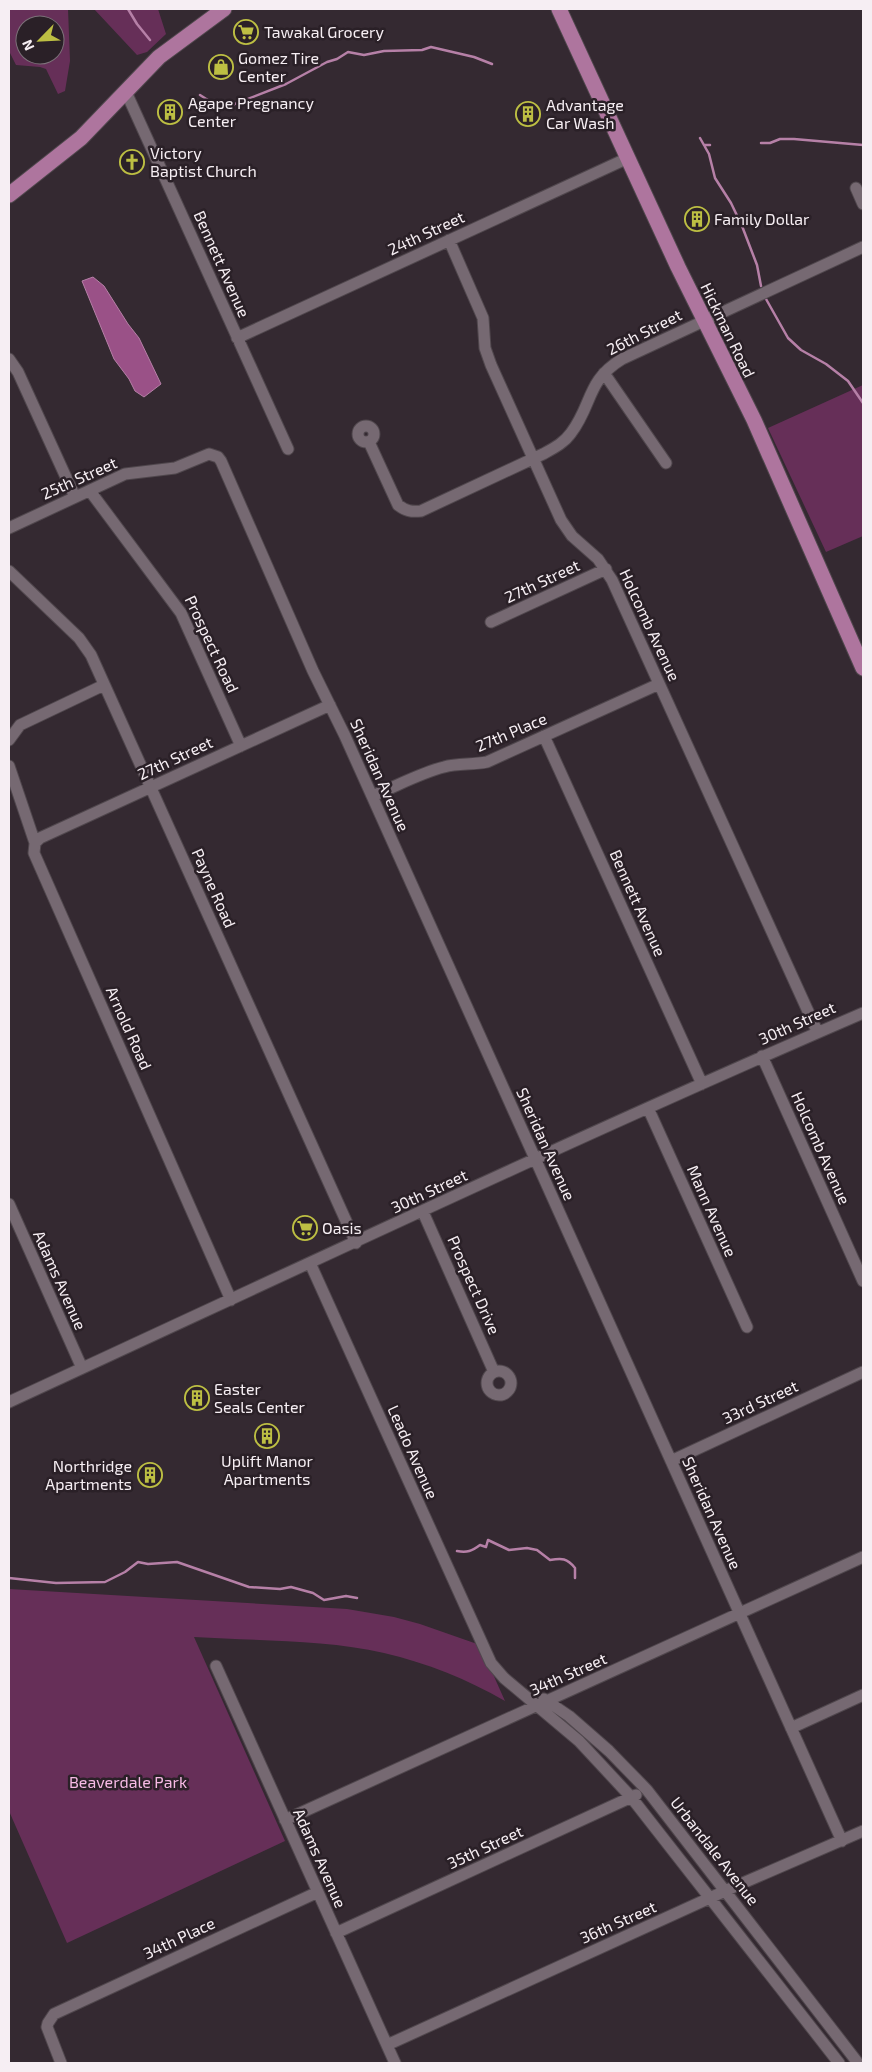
<svg xmlns="http://www.w3.org/2000/svg" width="872" height="2072" font-family="'Exo 2',sans-serif">
  <style>
    .green { fill: #662f58; fill-rule: evenodd }
    .water { fill: #9a5187; stroke: #b680a7 }
    .lines { fill: none; stroke-linecap: round; stroke-linejoin: round }
    .stream { stroke: #b680a7; stroke-width: 2.5 }
    .minor-casing { stroke: #50474d; stroke-width: 13 }
    .major-casing { stroke: #50474d; stroke-width: 17 }
    .minor { stroke: #766972; stroke-width: 11 }
    .major { stroke: #ae759e; stroke-width: 15 }
    .labels { text-anchor: middle; stroke-width: 5; stroke-linejoin: round; paint-order: stroke }
    .poi-label { font-size: 16px; fill: #f6eef3; stroke: #2a2027; text-anchor: start }
    .street-label { font-size: 16px; fill: #f6eef3; stroke: #2a2027 }
    .park-label { font-size: 16px; fill: #f7bae5; stroke: #2a2027 }
  </style>
  <rect width="100%" height="100%" fill="#342931"/>
  <path class="green" d="M9 9H68L70 61 65 91 58 94 46 69 40 67 16 65 9 51ZM25 25H55V55H25Z
    M94 9H158L166 34 147 52 137 55Z
    M863 385V536L826 552 768 428Z
    M9 1589 347 1609 394 1617 420 1624 480 1645 505 1701C467 1679 427 1663 384 1653 324 1639 256 1641 194 1637L285 1841 67 1943 9 1811Z"/>
  <path class="water" d="M93 277 104 286 128 324 139 338 161 384 144 397 135 391 129 379 114 359 82 281Z"/>
  <g class="lines">
    <path class="stream" d="M128 9 137 24 150 40
      M200 95 222 109 286 84 327 62 337 59 348 52 364 55 384 51 422 50 431 47 474 57 492 64
      M700 138 709 154 715 178 731 203 742 226 757 265 761 286
      M761 143H770L780 139H794L863 145
      M704 145H710
      M766 299 788 338 801 350 826 364 848 381 863 403
      M457 1551C467 1553 472 1551 480 1545L486 1547 488 1540 509 1550 527 1548 537 1550 550 1560C562 1558 567 1558 575 1568V1578
      M9 1578 56 1583 105 1582 125 1572 138 1562 148 1564 177 1562 249 1587 280 1589 291 1587 313 1593 324 1600 346 1596 357 1598"/>
    <defs>
      <path id="minor" d="M126 92 288 449
        M856 188 863 204
        M449 240 483 318 485 348 491 365 561 520 572 536 598 559 612 580 817 1031
        M237 338 628 158
        M9 359 18 372 75 497
        M604 373 666 463
        M358 434a8 8 0 1 1 16 0a8 8 0 1 1-16 0Z
        M369 442 398 505C406 511 411 512 421 511L543 454C554 448 564 443 571 433 593 404 586 381 622 359L863 247
        M90 491 181 613 241 746
        M9 528 125 474 175 468 209 454 218 457 221 461 313 671 345 736 842 1841
        M9 571 79 638 91 655 356 1243
        M491 622 606 569
        M544 736 702 1084
        M9 740 20 725 104 685
        M9 766 35 843 34 853 231 1300
        M372 796C395 787 420 773 444 767 458 763 472 765 487 762L659 684
        M35 843 40 838 330 705
        M762 1056 863 1281
        M648 1108 747 1327
        M9 1204 82 1368
        M423 1212 494 1372
        M310 1263 491 1663 504 1678 579 1741 631 1797 839 2063
        M487 1383a12 12 0 1 1 24 0a12 12 0 1 1-24 0Z
        M9 1402C293 1271 576 1137 863 1013
        M671 1461 863 1372
        M216 1666 395 2063
        M544 1699 569 1716 609 1751 647 1790 858 2063
        M791 1728 863 1695
        M285 1820 863 1557
        M336 1933 636 1795
        M387 2045 736 1886 863 1831
        M61 2063 47 2027 48 2023 54 2014 318 1892"/>
      <path id="major" d="M559 9 678 267 754 420 863 668
        M9 195 81 138 159 57 224 9"/>
    </defs>
    <use href="#minor" class="minor-casing"/>
    <use href="#major" class="major-casing"/>
    <use href="#minor" class="minor"/>
    <use href="#major" class="major"/>
  </g>
  <defs>
    <symbol id="supermarket-ring" viewBox="-11 -11 22 22"><circle r="9.5" fill="#2a2027" stroke="#bdbf43" stroke-width="1.5"/><path d="M-6-5.5h2.5l.6 2H6L4.5 2H-2.5L-4.4-4H-6ZM-1.5 3.2a1.3 1.3 0 1 0 .1 0ZM3 3.2a1.3 1.3 0 1 0 .1 0Z" fill="#bdbf43"/></symbol>
    <symbol id="shop-ring" viewBox="-11 -11 22 22"><circle r="9.5" fill="#2a2027" stroke="#bdbf43" stroke-width="1.5"/><path d="M-5-2.5h2.3a2.7 3.5 0 0 1 5.4 0H5L5.5 6h-11ZM-1.5-2.5h3a1.5 2.3 0 0 0-3 0Z" fill="#bdbf43"/></symbol>
    <symbol id="building-ring" viewBox="-11 -11 22 22"><circle r="9.5" fill="#2a2027" stroke="#bdbf43" stroke-width="1.5"/><path d="M-4-6H4V6H1V3H-1V6H-4ZM-2.5-4.3h1.7v1.8h-1.7ZM.8-4.3h1.7v1.8H.8ZM-2.5-1h1.7V.8h-1.7ZM.8-1h1.7V.8H.8Z" fill="#bdbf43"/></symbol>
    <symbol id="church-ring" viewBox="-11 -11 22 22"><circle r="9.5" fill="#2a2027" stroke="#bdbf43" stroke-width="1.5"/><path d="M-1.2-6h2.4v3.5h3.3v2.4h-3.3V6h-2.4V-.1h-3.3v-2.4h3.3Z" fill="#bdbf43"/></symbol>
  </defs>
  <g fill-rule="evenodd">
    <use href="#supermarket-ring" x="232" y="18" width="28" height="28"/>
    <use href="#shop-ring" x="207" y="53" width="28" height="28"/>
    <use href="#building-ring" x="156" y="98" width="28" height="28"/>
    <use href="#building-ring" x="514" y="100" width="28" height="28"/>
    <use href="#church-ring" x="118" y="148" width="28" height="28"/>
    <use href="#building-ring" x="683" y="205" width="28" height="28"/>
    <use href="#supermarket-ring" x="291" y="1214" width="28" height="28"/>
    <use href="#building-ring" x="183" y="1384" width="28" height="28"/>
    <use href="#building-ring" x="253" y="1422" width="28" height="28"/>
    <use href="#building-ring" x="136" y="1461" width="28" height="28"/>
  </g>
  <g class="labels">
    <g class="poi-label">
      <text x="264" y="38">Tawakal Grocery</text>
      <text x="238" y="64">Gomez Tire<tspan x="238" dy="18">Center</tspan></text>
      <text x="188" y="109">Agape Pregnancy<tspan x="188" dy="18">Center</tspan></text>
      <text x="546" y="111">Advantage<tspan x="546" dy="18">Car Wash</tspan></text>
      <text x="150" y="159">Victory<tspan x="150" dy="18">Baptist Church</tspan></text>
      <text x="714" y="225">Family Dollar</text>
      <text x="322" y="1234">Oasis</text>
      <text x="214" y="1395">Easter<tspan x="214" dy="18">Seals Center</tspan></text>
      <text x="267" y="1467" text-anchor="middle">Uplift Manor<tspan x="267" dy="18">Apartments</tspan></text>
      <text x="132" y="1472" text-anchor="end">Northridge<tspan x="132" dy="18">Apartments</tspan></text>
    </g>
    <g class="street-label">
      <text transform="translate(426 233) rotate(-25)" y="6">24th Street</text>
      <text transform="translate(222 264) rotate(66)" y="6">Bennett Avenue</text>
      <text transform="translate(728 330) rotate(64)" y="6">Hickman Road</text>
      <text transform="translate(644 332) rotate(-27)" y="6">26th Street</text>
      <text transform="translate(79 478) rotate(-24)" y="6">25th Street</text>
      <text transform="translate(542 581) rotate(-25)" y="6">27th Street</text>
      <text transform="translate(650 625) rotate(65)" y="6">Holcomb Avenue</text>
      <text transform="translate(212 644) rotate(65)" y="6">Prospect Road</text>
      <text transform="translate(511 732) rotate(-23)" y="6">27th Place</text>
      <text transform="translate(175 758) rotate(-25)" y="6">27th Street</text>
      <text transform="translate(380 775) rotate(66)" y="6">Sheridan Avenue</text>
      <text transform="translate(214 888) rotate(66)" y="6">Payne Road</text>
      <text transform="translate(638 903) rotate(66)" y="6">Bennett Avenue</text>
      <text transform="translate(797 1023) rotate(-24)" y="6">30th Street</text>
      <text transform="translate(129 1028) rotate(66)" y="6">Arnold Road</text>
      <text transform="translate(546 1144) rotate(66)" y="6">Sheridan Avenue</text>
      <text transform="translate(821 1148) rotate(66)" y="6">Holcomb Avenue</text>
      <text transform="translate(429 1191) rotate(-25)" y="6">30th Street</text>
      <text transform="translate(712 1211) rotate(66)" y="6">Mann Avenue</text>
      <text transform="translate(60 1280) rotate(66)" y="6">Adams Avenue</text>
      <text transform="translate(474 1285) rotate(66)" y="6">Prospect Drive</text>
      <text transform="translate(760 1402) rotate(-25)" y="6">33rd Street</text>
      <text transform="translate(413 1452) rotate(66)" y="6">Leado Avenue</text>
      <text transform="translate(712 1513) rotate(66)" y="6">Sheridan Avenue</text>
      <text transform="translate(568 1674) rotate(-24)" y="6">34th Street</text>
      <text transform="translate(485 1847) rotate(-25)" y="6">35th Street</text>
      <text transform="translate(715 1851) rotate(52)" y="6">Urbandale Avenue</text>
      <text transform="translate(320 1858) rotate(66)" y="6">Adams Avenue</text>
      <text transform="translate(618 1922) rotate(-24)" y="6">36th Street</text>
      <text transform="translate(179 1938) rotate(-25)" y="6">34th Place</text>
    </g>
    <g class="park-label">
      <text x="128" y="1788">Beaverdale Park</text>
    </g>
  </g>
  <rect width="872" height="2072" fill="none" stroke="#f6eef3" stroke-width="20"/>
  <g transform="translate(40 40) rotate(246)"><circle r="24" fill="#2a2027" stroke="#7c7279"/>
  <path d="M0-4L9 19L0 12L-9 19Z" fill="#bdbf43"/>
  <text y="-8" font-size="14" font-weight="bold" text-anchor="middle" fill="#f6eef3">N</text>
  </g>
</svg>
